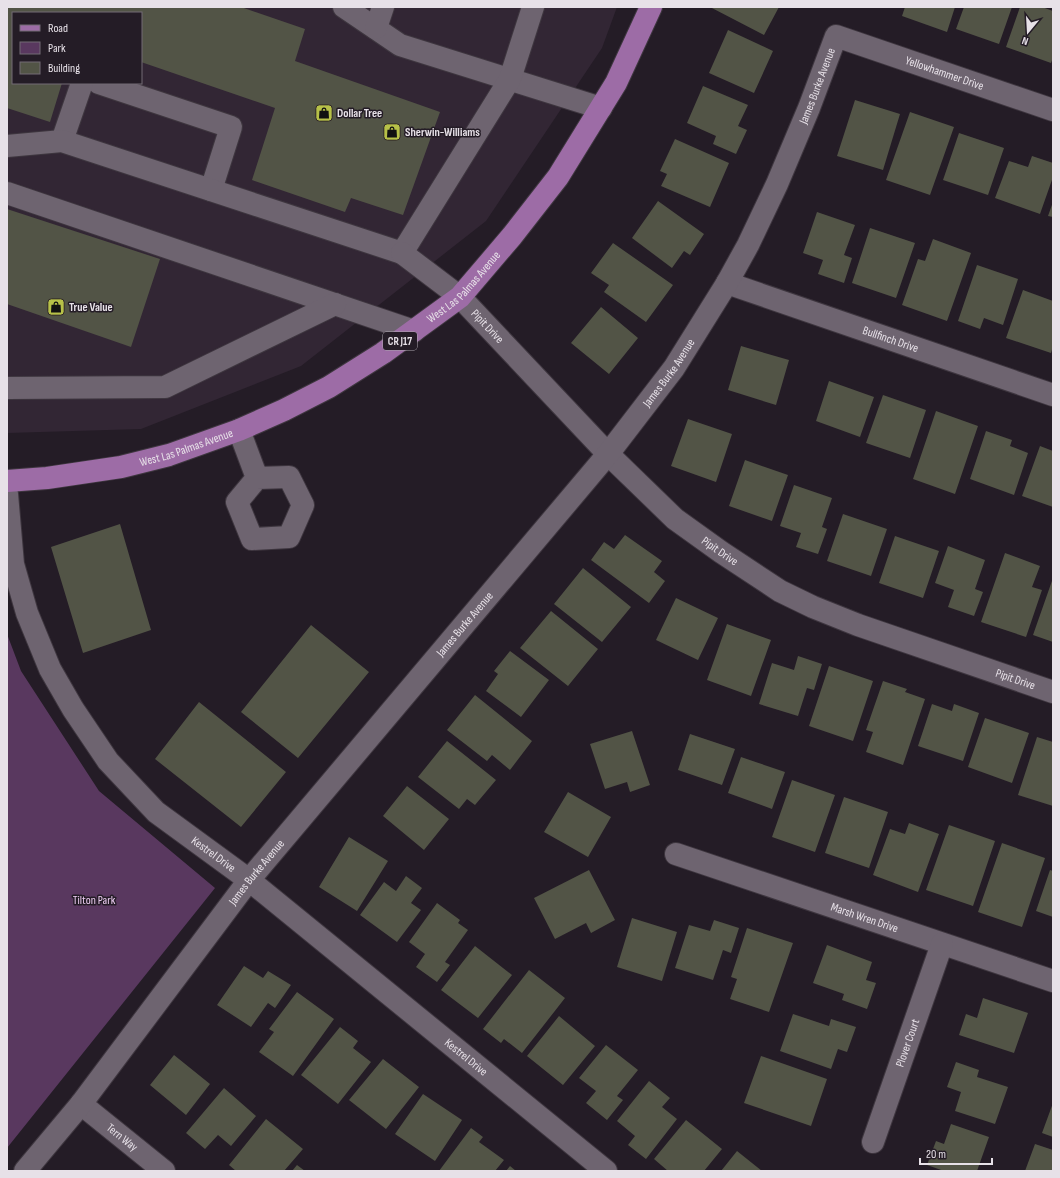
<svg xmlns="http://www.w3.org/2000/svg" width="1060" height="1178" font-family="'Sofia Sans Condensed',sans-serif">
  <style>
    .built { fill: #322634; fill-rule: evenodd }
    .green { fill: #59385f }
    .building { fill: #525446 }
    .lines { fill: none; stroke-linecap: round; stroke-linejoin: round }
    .minor-casing { stroke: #3e363f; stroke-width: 24 }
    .major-casing { stroke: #3e363f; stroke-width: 24 }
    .minor { stroke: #6e6470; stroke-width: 22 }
    .major { stroke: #9d6ca6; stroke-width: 22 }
    .labels { text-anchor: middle; stroke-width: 3; stroke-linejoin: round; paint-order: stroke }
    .shield { fill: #241c26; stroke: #aca6ae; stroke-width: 1 }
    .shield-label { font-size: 11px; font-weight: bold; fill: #e7e1e8 }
    .street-label { font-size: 12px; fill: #e7e1e8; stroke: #241c26 }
    .poi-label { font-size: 12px; font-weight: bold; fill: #e7e1e8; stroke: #241c26; text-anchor: start }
    .park-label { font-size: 12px; fill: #eecef3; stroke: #241c26 }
  </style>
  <rect width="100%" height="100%" fill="#241c26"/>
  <path class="built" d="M7 7H617L602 48 486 221 301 366 141 429 7 433ZM13 13H141V83H13Z"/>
  <path class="green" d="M7 634 21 671 99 791 215 888 7 1148Z"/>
  <path class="building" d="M7 7H241L305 29 295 61 440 112 403 215 351 198 345 212 252 180 275 108 141 62V13H13V83H62L50 122 7 108Z
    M710 7H779L764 35Z
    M905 7H955L947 32 902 16Z
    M964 7H1012L999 44 956 29Z
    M1020 7H1042L1053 11V57L1051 63 1006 47Z
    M728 30 773 51 754 93 709 73Z
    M703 86 748 105 738 126 747 130 736 154 713 144 716 136 687 123Z
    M855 100 900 114 883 170 837 156Z
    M910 112 954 127 930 195 886 180Z
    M959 133 1004 148 988 195 943 180Z
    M675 139 729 163 710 207 661 186 667 174 660 171Z
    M1032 156 1053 163V177L1040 214 995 198 1009 161 1028 167Z
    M658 201 704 234 690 255 684 251 672 268 632 238Z
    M1053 202V217L1048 216Z
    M7 209 160 259 131 347 7 304Z
    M817 212 855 225 844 255 852 258 844 283 818 274 823 260 803 253Z
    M870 228 915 243 896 298 852 283Z
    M933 239 971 253 947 321 902 305 918 259 925 261Z
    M613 243 673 285 646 322 604 292 609 285 591 273Z
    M977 265 1018 279 1003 325 984 318 980 329 958 321Z
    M1023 290 1053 301V346L1051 353 1006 338Z
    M601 307 638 338 609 374 571 343Z
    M741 346 789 360 776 405 728 390Z
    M829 381 874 397 860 437 816 421Z
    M883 395 926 410 910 458 866 443Z
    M936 411 978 426 955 494 913 479Z
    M688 419 732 434 716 482 671 466Z
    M986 431 1012 440 1010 446 1028 453 1014 495 970 479Z
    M1040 446 1053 451V507L1022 496Z
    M745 460 788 475 772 521 729 506Z
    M794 485 832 498 822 527 827 529 818 554 796 547 801 533 780 526Z
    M843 514 887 529 871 576 827 561Z
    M120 524 151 630 83 653 51 547Z
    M625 535 662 561 654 572 665 581 649 603 591 560 604 542 614 549Z
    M895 536 939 551 923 598 879 583Z
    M948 546 985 560 975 589 983 592 974 616 948 607 954 590 935 583Z
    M1005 553 1040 566 1032 587 1042 590 1026 637 981 622Z
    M583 568 631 607 602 642 554 604Z
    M1053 578V642L1033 635Z
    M676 598 718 618 698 660 656 640Z
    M551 611 598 649 568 686 520 648Z
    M727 624 771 640 751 696 707 680Z
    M311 625 369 672 298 758 241 712Z
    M510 651 549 680 521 717 486 691 498 674 494 671Z
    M798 656 822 664 814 690 807 688 798 716 759 704 772 663 794 670Z
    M829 666 873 681 853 741 809 726Z
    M883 681 907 689 905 692 925 699 903 765 866 752 873 732 866 730Z
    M475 695 532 741 510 770 492 755 487 761 447 730Z
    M199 702 286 772 241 827 155 759Z
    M932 704 952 711 954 704 979 713 963 761 918 746Z
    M985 718 1029 733 1012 783 968 767Z
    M632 731 650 785 630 792 627 782 605 789 590 744Z
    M690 734 735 749 722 785 678 770Z
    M1037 737 1053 742V806L1018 795Z
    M447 741 496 780 475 805 467 799 459 809 418 777Z
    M741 757 785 772 772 809 728 793Z
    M792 780 835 795 815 852 772 837Z
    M407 786 449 819 424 850 383 816Z
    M568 792 611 817 588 857 544 832Z
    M844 797 888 812 869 868 825 853Z
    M909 823 939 834 918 892 873 875 890 829 905 834Z
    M949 825 995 841 973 906 926 890Z
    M349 837 388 861 357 911 319 887Z
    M1002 843 1045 858 1022 927 978 912Z
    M589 870 615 920 591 933 586 923 555 939 534 898Z
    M1050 870 1053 871V917L1036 911Z
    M406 876 422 888 411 903 421 910 397 942 360 915 384 882 396 891Z
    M437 903 460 920 458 923 468 930 445 962 450 965 437 982 416 967 425 954 409 942Z
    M632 918 677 932 662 981 617 967Z
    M714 920 739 928 731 953 723 950 713 980 675 968 689 925 710 931Z
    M747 928 793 943 769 1012 730 999 737 979 731 977Z
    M827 945 872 962 866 980 876 983 867 1009 842 1000 844 994 813 983Z
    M475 946 512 975 478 1018 441 990Z
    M244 966 263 978 268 971 291 985 275 1008 268 1003 251 1027 217 1005Z
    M529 970 565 998 522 1053 504 1039 501 1043 483 1029Z
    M297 992 334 1019 293 1076 259 1052 274 1032 269 1029Z
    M983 998 1028 1013 1014 1053 959 1035 966 1014 977 1018Z
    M793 1014 829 1026 831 1019 856 1027 847 1052 838 1049 831 1069 780 1051Z
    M559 1016 595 1046 563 1085 527 1056Z
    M340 1027 358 1041 353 1048 371 1062 338 1104 301 1075Z
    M606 1045 638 1070 617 1096 623 1100 607 1120 586 1103 596 1091 579 1078Z
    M174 1055 210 1084 186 1115 150 1085Z
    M761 1056 827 1079 811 1126 744 1103Z
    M383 1059 419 1087 386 1129 349 1100Z
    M956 1062 979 1070 977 1077 1008 1087 995 1124 955 1111 961 1092 947 1087Z
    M649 1081 670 1098 662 1107 677 1119 646 1159 628 1145 635 1136 617 1121Z
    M224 1088 256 1116 231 1146 218 1135 205 1149 186 1133Z
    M423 1094 462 1120 435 1161 395 1134Z
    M1053 1103V1137L1042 1133Z
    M266 1119 303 1149 284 1171H236L229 1165Z
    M686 1120 722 1149 704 1171H668L654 1159Z
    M951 1124 989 1137 977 1171H944L927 1165 936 1141 944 1144Z
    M471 1128 483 1137 479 1142 504 1160 495 1171H439Z
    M1035 1144 1053 1150V1171H1025Z
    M737 1151 762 1171H721Z
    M297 1165 305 1171H292Z
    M510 1166 516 1171H506Z"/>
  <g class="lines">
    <defs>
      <g id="minor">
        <path d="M344 7 400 45 601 108"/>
        <path d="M376 28 383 7"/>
        <path d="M99 83 231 127 211 190"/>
        <path d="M62 141 82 83"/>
        <path d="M7 146 62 141 402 253 510 79 533 7"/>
        <path d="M7 193 414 331"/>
        <path id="s1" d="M402 253 460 297 608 454 675 519 721 552 780 591 813 607 858 625 1053 692"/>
        <path id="s2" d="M727 283 1053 395"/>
        <path d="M7 388 165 387 335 304"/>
        <path d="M239 430 257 478 237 502 252 539 289 537 303 505 289 477 257 478"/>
        <path id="s3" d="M7 494 13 564 27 613 50 669 73 709 108 761 156 812 249 880 606 1171"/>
        <path id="s4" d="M676 854 1053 981"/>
        <path id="s5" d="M81 1104 164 1171"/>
        <path id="s6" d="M873 1142 942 944"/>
        <path id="s7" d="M25 1171 81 1104 249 880 608 454 674 368 727 283 748 245 777 184 809 108 836 36 1053 110"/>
      </g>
      <g id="major">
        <path id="s8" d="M7 481 47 478 121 467 169 455 239 430 284 410 329 387 383 353 460 297 512 236 558 177 616 83 651 7"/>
      </g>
    </defs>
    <use href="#minor" class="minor-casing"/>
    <use href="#major" class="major-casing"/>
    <use href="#minor" class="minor"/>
    <use href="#major" class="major"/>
  </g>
  <defs>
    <symbol id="shop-square" viewBox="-11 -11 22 22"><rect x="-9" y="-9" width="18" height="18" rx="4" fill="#b7c148" stroke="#241c26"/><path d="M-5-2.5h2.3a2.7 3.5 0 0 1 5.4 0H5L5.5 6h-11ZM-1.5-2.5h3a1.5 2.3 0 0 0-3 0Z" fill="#111"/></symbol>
  </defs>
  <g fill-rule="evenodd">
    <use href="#shop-square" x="314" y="103" width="20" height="20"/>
    <use href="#shop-square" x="382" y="122" width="20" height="20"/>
    <use href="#shop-square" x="46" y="297" width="20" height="20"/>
  </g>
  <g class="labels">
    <rect class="shield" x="383" y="332" width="34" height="18" rx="3"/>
    <g class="shield-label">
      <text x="400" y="345">CR J17</text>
    </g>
    <g class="street-label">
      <text dy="4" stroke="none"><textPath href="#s7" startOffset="1518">Yellowhammer Drive</textPath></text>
      <text dy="4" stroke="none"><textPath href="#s7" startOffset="1350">James Burke Avenue</textPath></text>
      <text dy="4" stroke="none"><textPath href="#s8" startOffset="507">West Las Palmas Avenue</textPath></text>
      <text dy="4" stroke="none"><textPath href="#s1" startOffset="113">Pipit Drive</textPath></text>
      <text dy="4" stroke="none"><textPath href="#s2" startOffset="173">Bullfinch Drive</textPath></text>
      <text dy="4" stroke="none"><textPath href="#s7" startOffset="1026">James Burke Avenue</textPath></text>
      <text dy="4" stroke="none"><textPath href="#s8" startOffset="183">West Las Palmas Avenue</textPath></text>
      <text dy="4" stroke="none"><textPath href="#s1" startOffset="437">Pipit Drive</textPath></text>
      <text dy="4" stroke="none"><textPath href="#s7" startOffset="702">James Burke Avenue</textPath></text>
      <text dy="4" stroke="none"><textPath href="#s1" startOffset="761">Pipit Drive</textPath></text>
      <text dy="4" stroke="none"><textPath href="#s3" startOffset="432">Kestrel Drive</textPath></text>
      <text dy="4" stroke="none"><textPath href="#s7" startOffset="378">James Burke Avenue</textPath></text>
      <text dy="4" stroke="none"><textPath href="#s4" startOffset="199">Marsh Wren Drive</textPath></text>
      <text dy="4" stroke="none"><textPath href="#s6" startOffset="105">Plover Court</textPath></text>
      <text dy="4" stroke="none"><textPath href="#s3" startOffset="756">Kestrel Drive</textPath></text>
      <text dy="4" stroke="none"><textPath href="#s5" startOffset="53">Tern Way</textPath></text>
    </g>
    <g class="poi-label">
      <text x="337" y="117">Dollar Tree</text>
      <text x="405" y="136">Sherwin-Williams</text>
      <text x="69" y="311">True Value</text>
    </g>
    <g class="park-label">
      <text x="94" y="904">Tilton Park</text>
    </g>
  </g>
  <rect width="1060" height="1178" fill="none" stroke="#e7e1e8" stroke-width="16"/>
  <rect x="12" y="12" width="130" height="72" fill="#241c26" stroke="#726b74"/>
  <rect x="20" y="25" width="20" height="6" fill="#9d6ca6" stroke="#726b74"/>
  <text x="48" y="32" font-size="12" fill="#e7e1e8">Road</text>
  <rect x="20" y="42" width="20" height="12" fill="#59385f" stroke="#726b74"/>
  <text x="48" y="52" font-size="12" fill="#e7e1e8">Park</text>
  <rect x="20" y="62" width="20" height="12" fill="#525446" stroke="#726b74"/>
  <text x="48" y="72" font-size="12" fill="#e7e1e8">Building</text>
  <g transform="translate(1028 32) rotate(198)" stroke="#241c26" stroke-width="3" paint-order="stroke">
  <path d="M0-3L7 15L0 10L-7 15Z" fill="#e7e1e8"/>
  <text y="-6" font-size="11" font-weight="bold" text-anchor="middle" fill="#e7e1e8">N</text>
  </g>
  <path d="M920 1158v6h72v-6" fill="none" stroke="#e7e1e8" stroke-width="2"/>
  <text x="926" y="1158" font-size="12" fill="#e7e1e8" stroke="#241c26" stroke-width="3" paint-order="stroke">20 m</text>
</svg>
